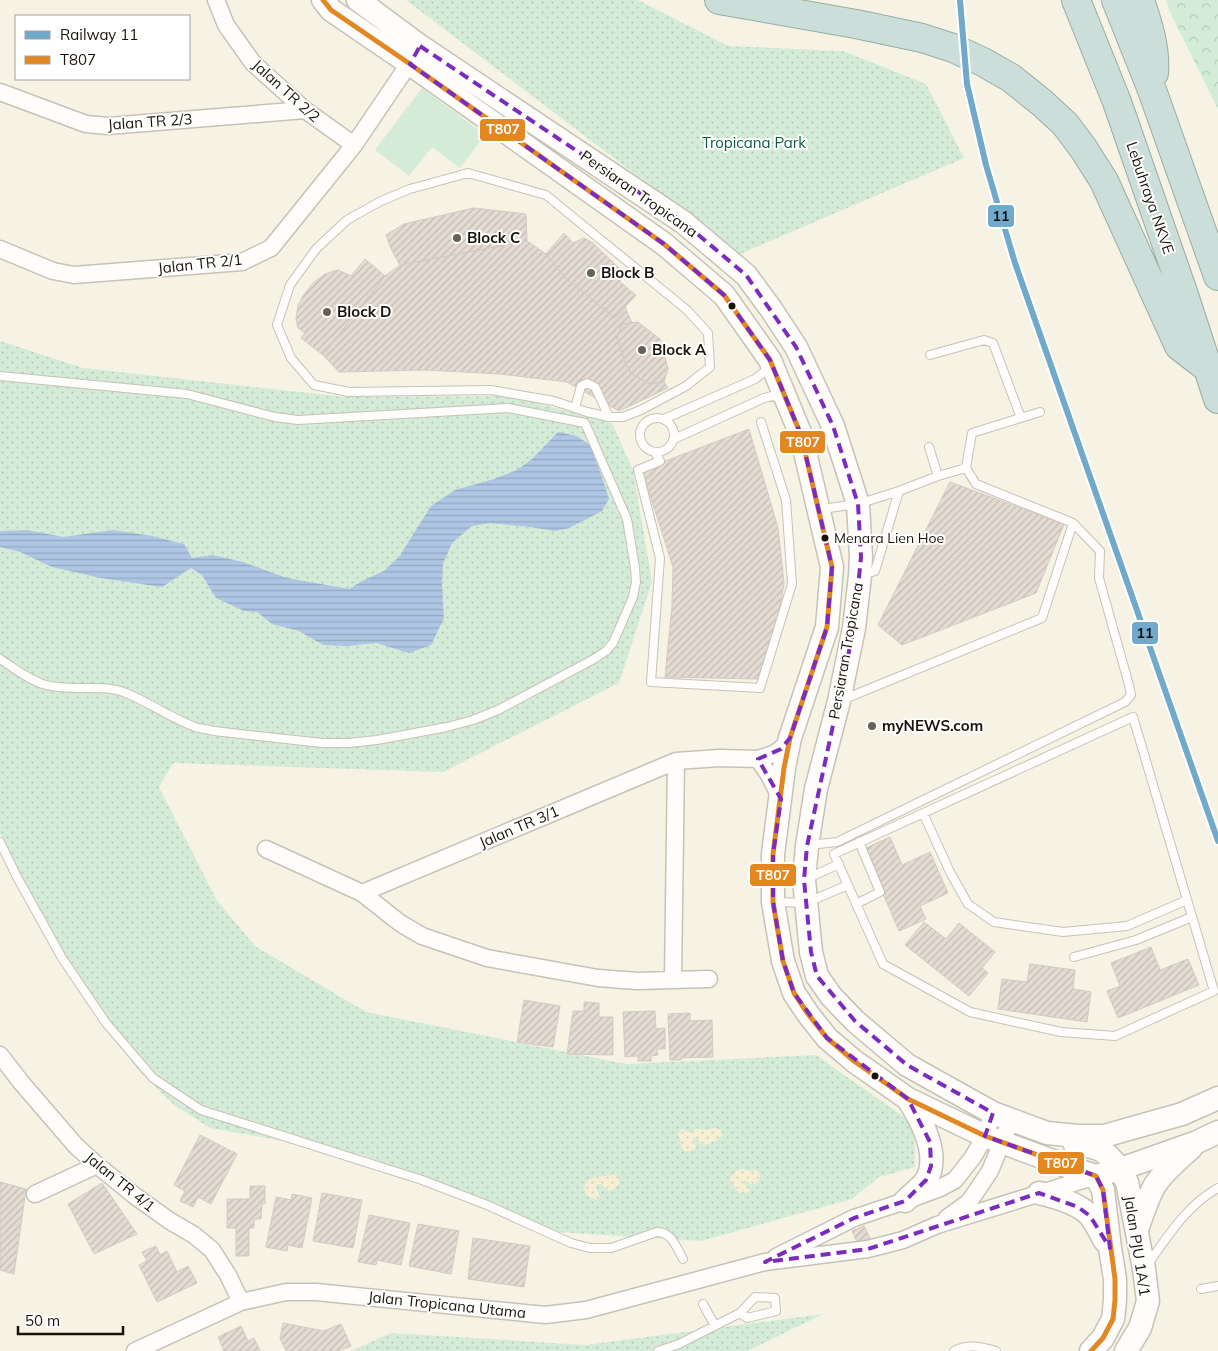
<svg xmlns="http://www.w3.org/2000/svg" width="1218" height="1351" font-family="Mulish,sans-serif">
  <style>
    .grass { fill: url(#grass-dots) }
    .forest { fill: url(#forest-crowns) }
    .sand { fill: url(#sand-dots) }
    .pitch { fill: #d4ecd7 }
    .water { fill: url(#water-rules) }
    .building { fill: url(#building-hatch); stroke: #d3cac2 }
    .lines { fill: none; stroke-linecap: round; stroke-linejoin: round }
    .service-casing { stroke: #c6c2b6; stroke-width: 10 }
    .minor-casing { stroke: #c6c2b6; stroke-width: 19 }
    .secondary-casing { stroke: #c6c2b6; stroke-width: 25 }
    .motorway-casing { stroke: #99aca3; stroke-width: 30 }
    .service { stroke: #fefdfb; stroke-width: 8 }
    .minor { stroke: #fefdfb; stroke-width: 16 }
    .secondary { stroke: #fefdfb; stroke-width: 22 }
    .motorway { stroke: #cbdeda; stroke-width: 28 }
    .bus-1-casing { stroke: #fff; stroke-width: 9 }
    .bus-1 { stroke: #e38723; stroke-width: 5 }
    .rail-1-casing { stroke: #fff; stroke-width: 10 }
    .rail-1 { stroke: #71a9ca; stroke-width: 6 }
    .marked { fill: none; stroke: #7b2cbf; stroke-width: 4; stroke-dasharray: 10 6; stroke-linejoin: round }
    .poi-dot { fill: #666256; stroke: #fff; stroke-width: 2 }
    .bus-dot { fill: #181409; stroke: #fff; stroke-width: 2 }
    .labels { text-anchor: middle; stroke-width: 4; stroke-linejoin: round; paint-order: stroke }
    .bus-label { font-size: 14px; fill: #181409; stroke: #fff; text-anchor: start }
    .street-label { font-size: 15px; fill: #181409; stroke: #fff }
    .park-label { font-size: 15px; fill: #0c5b3c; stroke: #fff }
    .poi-label { font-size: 15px; font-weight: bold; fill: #181409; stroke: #fff; text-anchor: start }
    .line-badge { stroke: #fff; stroke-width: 2 }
    .badge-label { font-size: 14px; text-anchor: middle; font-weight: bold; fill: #fff }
    .pale-badge-label { font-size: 14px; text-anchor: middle; font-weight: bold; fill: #111 }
  </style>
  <defs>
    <pattern id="grass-dots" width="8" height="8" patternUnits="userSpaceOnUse" patternTransform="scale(1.25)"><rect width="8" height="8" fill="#d4ecd7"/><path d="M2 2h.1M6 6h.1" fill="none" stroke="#b5cab7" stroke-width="1.8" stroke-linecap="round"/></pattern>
    <pattern id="forest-crowns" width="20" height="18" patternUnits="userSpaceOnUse" patternTransform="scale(1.25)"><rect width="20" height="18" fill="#d4ecd7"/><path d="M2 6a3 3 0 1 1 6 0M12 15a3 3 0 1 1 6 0" fill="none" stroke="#b5cab7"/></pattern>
    <pattern id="sand-dots" width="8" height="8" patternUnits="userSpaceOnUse" patternTransform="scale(1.25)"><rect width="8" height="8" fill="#f7efd4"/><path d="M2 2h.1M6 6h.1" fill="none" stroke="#d3ccb5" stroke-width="1.8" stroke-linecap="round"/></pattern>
    <pattern id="water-rules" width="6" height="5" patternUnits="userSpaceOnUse" patternTransform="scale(1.25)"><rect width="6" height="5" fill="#aec5e3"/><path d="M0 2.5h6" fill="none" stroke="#95a8c1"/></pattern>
    <pattern id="building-hatch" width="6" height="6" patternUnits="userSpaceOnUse" patternTransform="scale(1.25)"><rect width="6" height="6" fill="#e4dbd3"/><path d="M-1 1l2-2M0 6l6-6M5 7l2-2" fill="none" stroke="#c3bbb4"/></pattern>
  </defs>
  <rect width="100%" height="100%" fill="#f6f2e4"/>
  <path class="grass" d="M406 0H638L728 46 843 51 926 84 964 158 740 254Z
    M0 341 83 368 345 397 511 396 612 423 633 470 652 582 619 683 443 772 173 763 159 787 216 899 255 946 366 1012 626 1064 816 1055 914 1124 915 1167 879 1177 852 1199 701 1241 557 1232 363 1155 210 1128 173 1104 138 1070 76 988 0 833Z
    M823 1314 748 1351H351L391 1333 585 1345Z"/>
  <path class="forest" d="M1166 0H1218V109L1169 10Z"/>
  <path class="sand" d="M713 1128C718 1128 721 1129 723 1134 718 1141 708 1146 701 1144L698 1139 694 1138 693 1142 696 1145 695 1149 689 1151H684L681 1145 678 1133 682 1129 691 1133 697 1129 707 1130Z
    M744 1169 750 1171 756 1170 758 1171 760 1176 758 1181 755 1184H750L747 1181H744V1184L750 1189 749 1192 739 1193 733 1185 730 1179 737 1170Z
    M615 1175 619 1178V1184L614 1189 609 1191 606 1189 602 1184H598L596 1187 600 1198 596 1200 587 1196C577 1176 602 1176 615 1175Z"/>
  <path class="pitch" d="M422 88 485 135 460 168 432 147 409 176 375 150Z"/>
  <path class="water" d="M558 432 577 436 590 445 602 477 609 499 602 511 569 528 555 531 530 527 490 523 472 526 452 543 443 564 442 585 444 618 431 645 409 653 376 643 347 646 323 645 299 631 272 624 257 612 244 611 216 598 202 575 191 568 162 587 101 578 52 567 20 552 0 547V531L27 530 63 537 113 530 152 536 184 544 192 558 212 555 243 562 287 578 349 589 362 581 384 571 399 557 431 506 455 490 494 479 517 470 532 459Z"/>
  <path class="building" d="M474 208 526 214 527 241 400 265 392 251 386 235 404 224Z
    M564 233 573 243 584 238 593 243 621 270 620 282 636 295 615 318 564 277 546 254Z
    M527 241 546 254 564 277 615 318 625 307 632 323 622 324 617 337 624 360 631 373 650 384 664 382 668 388 619 411 567 382 500 374 425 370 339 372 323 355 385 276 400 265Z
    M365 259 385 276 323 355 301 338 305 333 298 328 296 318 298 305 303 296 313 283 325 274 338 270 351 276Z
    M638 322 660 339 668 369 664 382 650 384 631 373 624 360 617 337 622 324Z
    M749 429 778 528 784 583 778 620 758 679 665 677 672 606 673 567 642 470Z
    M950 482 1064 524 1036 593 902 645 878 625Z
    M890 837 902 865 930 852 948 893 920 906 926 919 899 931 864 849Z
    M924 922 946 939 959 923 995 952 982 968 988 973 969 996 905 945Z
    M1151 947 1160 970 1188 959 1199 985 1118 1018 1107 991 1120 986 1111 963Z
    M1030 964 1075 970 1073 989 1091 992 1087 1022 998 1009 1002 979 1027 982Z
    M524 1000 560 1006 553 1047 517 1042Z
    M584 1002 599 1003V1017H613V1055L567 1054 573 1011H584Z
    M655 1011 656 1029 665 1028V1049H657L658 1055 651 1056V1061H638V1056L625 1057 623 1012Z
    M690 1013V1021L712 1020 713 1057 681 1058V1060H670L668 1014Z
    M200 1135 237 1154 211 1204 198 1197 193 1207 180 1201 185 1191 174 1185Z
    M0 1182 26 1189 14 1274 0 1270Z
    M102 1183 137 1234 94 1254 68 1204Z
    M250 1186H265V1204H262L261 1219H254V1228H249V1256H236V1228H227V1199H250Z
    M322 1193 362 1200 353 1248 313 1241Z
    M292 1194 312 1198 302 1248 288 1245 287 1251 266 1247 276 1197 291 1200Z
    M369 1215 410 1223 401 1265 377 1260 376 1265 358 1262Z
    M418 1224 459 1231 451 1274 409 1266Z
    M864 1226 870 1238 858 1244 852 1231Z
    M473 1238 530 1246 524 1287 468 1279Z
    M156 1246 160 1255 167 1251 177 1272 188 1266 197 1283 157 1302 139 1265 147 1261 142 1252Z
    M283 1323 324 1331 341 1324 351 1346 339 1351H286L280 1338Z
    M241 1326 248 1341 254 1338 260 1351H224L218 1337Z"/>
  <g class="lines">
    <defs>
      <path id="service" d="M468 173 546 195 687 310 708 333 710 367 686 386 641 410 623 417H609L587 412 554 401 491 390 349 392 314 385 291 358 277 325 290 285 316 249 347 220 381 201 410 189Z
        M930 355 984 340 993 343 1021 418
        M0 376 187 394 275 417 298 420 508 408 585 423 627 519 635 568 636 582 633 597 613 643 606 651 594 659 498 710 473 720 447 727 377 740 349 743H322L214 731C208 729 201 729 195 727 171 718 150 703 126 693 100 683 72 692 46 685 30 681 14 668 0 659
        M575 408 581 386 587 383 595 387 609 417
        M640 435a17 17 0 1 1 34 0a17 17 0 1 1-34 0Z
        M664 419 755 379 764 372 767 366
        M674 439 764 398 772 396 782 399
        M929 447 938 476
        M655 452 660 461 638 470 660 558 651 682 760 688 792 584 786 500 761 422
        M821 509 858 504 899 491 938 476 966 468 972 433 1040 412
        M862 575 875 571 899 491
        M842 700 1042 618 1073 523
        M1133 717 1214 991 1115 1036 1061 1032 970 1012 883 964 834 854Z
        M923 813 950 872 968 904 994 922 1063 932 1127 926 1187 900
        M0 842 17 877 62 958 106 1023 153 1078 201 1110 422 1180 487 1205 571 1243 590 1248H611L657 1232C672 1232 676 1247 683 1259
        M809 845 837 842 1125 702 1131 695 1129 685 1099 578 1100 551 1073 523 976 484 966 468
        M775 879 804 880 839 864
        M776 902 806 903 848 885
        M856 904 880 892 859 842
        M1074 957 1136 940 1192 917
        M1148 1264C1168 1236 1187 1205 1218 1188
        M1201 1289 1218 1286
        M703 1304 715 1326
        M658 1351 679 1344 740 1313 755 1297 775 1298 776 1311 747 1318 740 1313
        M954 1351C968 1343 982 1347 996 1351"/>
      <path id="minor" d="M216 0 226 25 253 63 305 110 354 145
        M0 92 86 124 108 126 305 110
        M0 249 53 271 74 275 242 262 271 248 354 145 415 55
        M758 759 769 775 781 799
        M266 849 362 893 400 923 422 936 487 958 598 978 637 981 709 979
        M362 893 676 761 720 758 758 759 773 754 781 749 790 738
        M673 979 676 761
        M0 1055 20 1081 76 1146 97 1165 135 1196 170 1221 194 1235 212 1250 228 1275 241 1302
        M35 1194 97 1165
        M947 1218 969 1202 990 1171 1011 1120
        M776 1257 854 1218 905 1201 940 1188 955 1180 973 1157 985 1136 993 1113
        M135 1351 241 1302 286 1292H316L545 1315 586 1310 765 1262 868 1249 903 1240 937 1225 1096 1176"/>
      <path id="secondary" d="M323 0 331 10 410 64 664 244 724 295 770 360 801 435 832 567 827 627 790 738 784 768 773 854V902L783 961 794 993 808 1014 827 1038 854 1061 908 1099 985 1136 1080 1171 1096 1176 1132 1165 1197 1142 1218 1132
        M358 0 420 46 683 222 746 275 771 309 796 347 833 426 858 504 861 557 860 576 854 628 839 701 816 789 807 846 804 880 811 952 817 976 831 996 855 1021 907 1065 993 1113 1047 1133 1077 1136H1104L1182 1114 1218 1098
        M1074 1143C1082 1145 1090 1146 1098 1149 1111 1154 1120 1170 1127 1182L1144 1269 1148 1301 1140 1328 1126 1351
        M1039 1193C1056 1197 1079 1203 1090 1216 1096 1223 1100 1233 1105 1241
        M905 1201C911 1195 923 1186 927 1179 940 1154 922 1121 908 1099
        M1137 1230C1142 1215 1147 1199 1155 1185 1164 1171 1179 1159 1191 1148
        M1091 1351 1103 1338 1113 1319 1115 1300V1279L1110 1248 1103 1190 1096 1176"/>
      <path id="motorway" d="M719 0 856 24 922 38 953 48 983 62 1011 78 1041 102 1065 124 1083 148 1104 181 1179 346 1209 369
        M1076 0 1117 102 1183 292 1218 399
        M1116 0 1152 90 1218 276
        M1140 0C1148 24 1156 48 1154 73"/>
    </defs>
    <use href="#service" class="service-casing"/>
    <use href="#minor" class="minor-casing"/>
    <use href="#secondary" class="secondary-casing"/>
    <use href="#motorway" class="motorway-casing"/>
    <use href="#service" class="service"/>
    <use href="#minor" class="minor"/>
    <use href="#secondary" class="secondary"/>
    <use href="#motorway" class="motorway"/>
    <defs>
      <path id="bus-1" d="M323 0 331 10 410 64 664 244 724 295 770 360 801 435 832 567 827 627 790 738 784 768 773 854V902L783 961 794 993 808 1014 827 1038 854 1061 908 1099 985 1136 1096 1176 1103 1190 1115 1279V1300L1113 1319 1103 1338 1091 1351"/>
    </defs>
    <use href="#bus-1" class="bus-1-casing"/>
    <use href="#bus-1" class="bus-1"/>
    <defs>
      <path id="rail-1" d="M960 0 967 84 986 165 1015 263 1218 841"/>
    </defs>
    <use href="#rail-1" class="rail-1-casing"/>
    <use href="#rail-1" class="rail-1"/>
  </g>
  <path class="marked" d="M420 46 683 222 746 275 796 347 833 426 858 504 861 557 854 628 807 846 804 880 811 952 817 976 855 1021 907 1065 993 1113 985 1136 1096 1176 1103 1190 1110 1248 1090 1216 1078 1207 1039 1193 868 1249 765 1262 854 1218 905 1201 926 1180 931 1166 930 1142 908 1099 827 1038 794 993 783 961 773 902V854L781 799 758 759 781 749 790 738 827 627 832 567 801 435 770 360 724 295 664 244 410 64Z"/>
  <g class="poi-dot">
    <circle cx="457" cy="238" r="5"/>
    <circle cx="591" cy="273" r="5"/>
    <circle cx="327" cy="312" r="5"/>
    <circle cx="642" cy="350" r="5"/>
    <circle cx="872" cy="726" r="5"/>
  </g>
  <g class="bus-dot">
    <circle cx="732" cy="306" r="4.5"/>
    <circle cx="825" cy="538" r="4.5"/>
    <circle cx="875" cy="1076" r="4.5"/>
  </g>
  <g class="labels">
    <g class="bus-label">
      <text x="834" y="543">Menara Lien Hoe</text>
    </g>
    <g class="street-label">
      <text transform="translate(286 91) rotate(42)" y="5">Jalan TR 2/2</text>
      <text transform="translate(150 122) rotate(-4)" y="5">Jalan TR 2/3</text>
      <text transform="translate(639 194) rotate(35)" y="5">Persiaran Tropicana</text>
      <text transform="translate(1150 198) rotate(71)" y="5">Lebuhraya NKVE</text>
      <text transform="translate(200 264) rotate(-6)" y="5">Jalan TR 2/1</text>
      <text transform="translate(846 651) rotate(-80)" y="5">Persiaran Tropicana</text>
      <text transform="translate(519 827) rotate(-23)" y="5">Jalan TR 3/1</text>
      <text transform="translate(120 1182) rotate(39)" y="5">Jalan TR 4/1</text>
      <text transform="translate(1137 1246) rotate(81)" y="5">Jalan PJU 1A/1</text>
      <text transform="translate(447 1305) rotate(6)" y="5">Jalan Tropicana Utama</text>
    </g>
    <g class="park-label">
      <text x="754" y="148">Tropicana Park</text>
    </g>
    <g class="poi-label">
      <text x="467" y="243">Block C</text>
      <text x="601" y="278">Block B</text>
      <text x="337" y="317">Block D</text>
      <text x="652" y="355">Block A</text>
      <text x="882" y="731">myNEWS.com</text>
    </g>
  </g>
  <g class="line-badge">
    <rect x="479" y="118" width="47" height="24" rx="5" fill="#e38723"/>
    <rect x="987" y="204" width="28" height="24" rx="5" fill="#71a9ca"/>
    <rect x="779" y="430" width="47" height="24" rx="5" fill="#e38723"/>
    <rect x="1131" y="621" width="28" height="24" rx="5" fill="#71a9ca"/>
    <rect x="749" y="863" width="48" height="24" rx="5" fill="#e38723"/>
    <rect x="1037" y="1151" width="48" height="24" rx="5" fill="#e38723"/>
  </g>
  <g class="badge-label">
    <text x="503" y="134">T807</text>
    <text x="803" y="447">T807</text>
    <text x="773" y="880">T807</text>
    <text x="1061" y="1168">T807</text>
  </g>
  <g class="pale-badge-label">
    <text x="1001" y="221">11</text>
    <text x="1145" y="638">11</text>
  </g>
  <rect x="15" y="15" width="175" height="65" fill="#ffffff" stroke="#a3a19d"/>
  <rect x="25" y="31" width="25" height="8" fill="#71a9ca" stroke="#a3a19d"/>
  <text x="60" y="40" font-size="15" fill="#181409">Railway 11</text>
  <rect x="25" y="56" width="25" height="8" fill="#e38723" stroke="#a3a19d"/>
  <text x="60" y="65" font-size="15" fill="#181409">T807</text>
  <path d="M18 1326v8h105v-8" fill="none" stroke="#181409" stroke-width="2.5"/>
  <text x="25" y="1326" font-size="15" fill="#181409" stroke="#ffffff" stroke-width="4" paint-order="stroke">50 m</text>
</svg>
